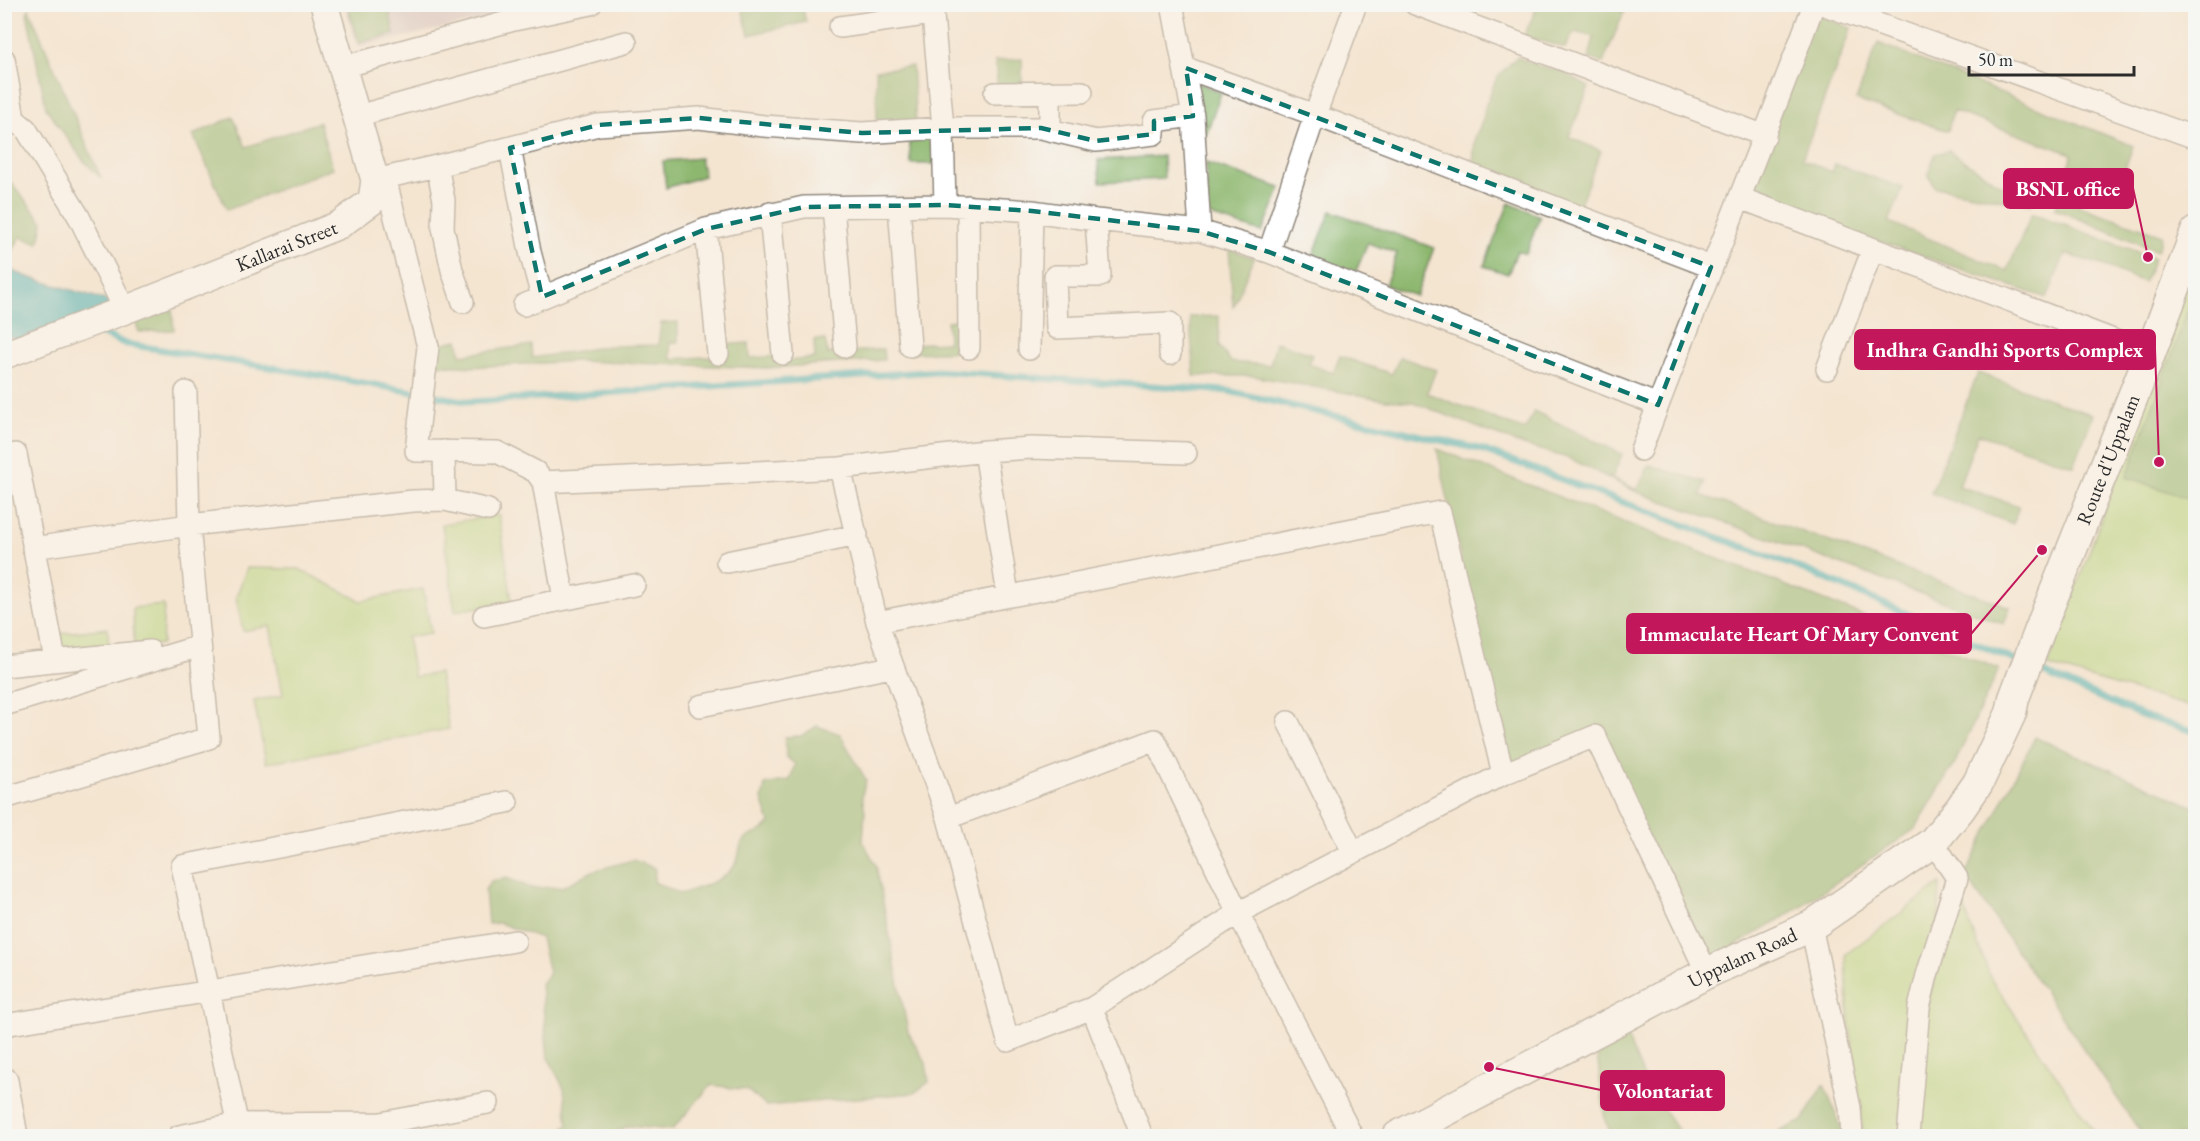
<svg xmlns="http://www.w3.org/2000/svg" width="2200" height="1141" font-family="'EB Garamond',serif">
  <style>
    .industrial { fill: #d2bfc0 }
    .green { fill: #b2d67f; stroke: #6e8055; stroke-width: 1.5 }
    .forest { fill: #8db76e; stroke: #5c714c; stroke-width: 1.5 }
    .water { fill: #3aacb3; stroke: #326c6f; stroke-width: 1.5 }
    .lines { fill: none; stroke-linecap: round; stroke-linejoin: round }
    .stream { stroke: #3aacb3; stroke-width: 7 }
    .minor-casing { stroke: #90887e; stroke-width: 24 }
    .tertiary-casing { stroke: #90887e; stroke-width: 30 }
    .secondary-casing { stroke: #90887e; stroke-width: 33 }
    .minor { stroke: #fff; stroke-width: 21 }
    .tertiary { stroke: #fff; stroke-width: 27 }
    .secondary { stroke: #fff; stroke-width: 30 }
    .marked { fill: none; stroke: #0f766e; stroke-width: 4.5; stroke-dasharray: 12 8; stroke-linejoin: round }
    .labels { text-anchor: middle; stroke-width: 4.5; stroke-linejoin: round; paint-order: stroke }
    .street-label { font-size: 20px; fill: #2b2b2b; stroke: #f6f6f2 }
    .leader { fill: none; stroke: #c2185b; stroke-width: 2 }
    .callout-dot { fill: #c2185b; stroke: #f6f6f2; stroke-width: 2 }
    .callout { fill: #c2185b; stroke: #c2185b; stroke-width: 2 }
    .callout-label { font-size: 21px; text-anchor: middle; font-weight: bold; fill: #fff }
  </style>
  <rect width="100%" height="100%" fill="#f6f6f2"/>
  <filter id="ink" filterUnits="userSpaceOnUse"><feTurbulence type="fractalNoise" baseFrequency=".0167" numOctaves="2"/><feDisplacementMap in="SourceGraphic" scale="12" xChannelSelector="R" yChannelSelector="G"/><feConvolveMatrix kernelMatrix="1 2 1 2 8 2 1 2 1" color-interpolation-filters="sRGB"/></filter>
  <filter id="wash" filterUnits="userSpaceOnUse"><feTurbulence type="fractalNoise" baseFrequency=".008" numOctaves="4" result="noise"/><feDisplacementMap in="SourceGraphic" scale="24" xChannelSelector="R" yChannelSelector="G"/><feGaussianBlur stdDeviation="1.35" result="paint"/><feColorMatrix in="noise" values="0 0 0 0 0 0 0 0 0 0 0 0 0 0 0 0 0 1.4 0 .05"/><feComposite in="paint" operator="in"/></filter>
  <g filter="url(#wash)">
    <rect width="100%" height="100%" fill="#f4e5d1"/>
    <path class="industrial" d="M344 4 548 5 358 47Z"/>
    <path class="green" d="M2195 258V708L2048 666Z
      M499 515 512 602 455 611 442 524Z
      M247 568 299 569 361 601 423 589 431 633 407 637 414 677 439 673 449 729 266 763 254 701 283 695 270 626 243 631 236 597Z
      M164 605 162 644 134 647 133 608Z
      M107 628 110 651 60 656 59 634Z
      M1940 884 1937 941 1907 1136H1863L1848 1008 1846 954Z
      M1959 891 1969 922 1991 979 2097 1136H1911L1918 1039Z"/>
    <path class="forest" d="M347 5H388L394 34 359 43Z
      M741 5H802L806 22 749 35Z
      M1538 5H1605L1624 12 1603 63 1589 58 1594 37 1574 32 1565 48 1524 36Z
      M29 9 101 178 82 159 46 108 27 13Z
      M1814 14 1851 28 1802 159 1832 172 1835 164 1903 188 1889 222 2007 271 2032 213 2154 258 2144 282 2102 265 2065 254 2047 298 1745 196Z
      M1878 43 2133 146 2119 185 2090 175 2079 206 2162 235 2157 251 2055 209 2072 154 1953 111 1948 131 1856 100Z
      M1517 57 1539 66 1560 71 1589 87 1569 137 1601 151 1577 211 1473 166 1475 137 1483 120 1485 107 1497 77Z
      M1022 59V90H998L995 61Z
      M912 66 916 123 877 124 876 70Z
      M1193 80 1221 93 1201 148Z
      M233 117 246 147 319 122 333 168 227 210 193 135Z
      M909 135H937L939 164H911Z
      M1949 151 2032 205 1935 187 1928 174 1935 154Z
      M1163 156 1164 179 1100 182 1098 160Z
      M700 158 704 176 666 188 663 161Z
      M1206 163 1281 188 1262 232 1207 215Z
      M5 175 43 222 39 243 20 237 8 260 4 259Z
      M1509 203 1540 216 1526 254 1517 251 1508 274 1484 266Z
      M1331 211 1434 248 1416 296 1385 285 1397 253 1368 243 1353 278 1310 263Z
      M1229 249 1254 258 1233 308Z
      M2195 291V501L2127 477Z
      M172 308 174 330 139 332 135 321Z
      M1219 316V346L1231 362 1270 365 1276 342 1312 354 1309 364 1333 373 1340 356 1392 374 1400 357 1436 370 1427 393 1525 430 1534 411 1622 454 1612 478 1637 490 1649 465 1705 482 1701 495 2010 607 2004 624 1777 541 1637 492 1571 459 1520 444 1413 402 1386 400 1253 376H1194L1190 317Z
      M967 319V351L913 353 912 344 948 342 947 321Z
      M678 322V342L670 343 671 359 721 356 720 345 749 343 750 358 780 356 781 362 815 358 814 340H825L828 354 883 349 884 360 767 368 577 361 472 367 429 364 431 346 458 340 461 355 531 345 532 358 608 346 658 345 661 323Z
      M1978 373 2093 415 2074 466 1978 434 1959 486 2019 506 2013 524 1931 493Z
      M1437 449 1999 669 1955 763 1915 829 1792 912 1710 960 1598 741 1508 778Z
      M817 726 840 734 866 780 862 795 865 811 863 842 876 865 908 1032 926 1063 929 1082 914 1093 766 1106 747 1090 711 1085 672 1130 628 1126 609 1136H553L568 1125 564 1089 548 1057 541 984 549 973 541 938 499 923 488 924 485 890 491 881 507 878 531 888 562 887 593 871 633 860 655 868 654 882 680 894C699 887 725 882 736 863 740 857 738 848 743 841 750 833 760 836 770 823L762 799 765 785 790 780 795 764 786 757 785 737 801 736Z
      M2035 737 2195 807V1136H2143L1965 875Z
      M1617 1030 1628 1039 1648 1087 1678 1130 1680 1136H1614L1605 1121 1595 1037Z
      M1824 1085 1841 1126 1842 1136H1774V1134L1802 1121Z"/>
    <path class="water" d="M5 268 28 277 116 303 17 340 5 334Z"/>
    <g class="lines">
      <path class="stream" d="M95 331 126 344 336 378 470 402 938 371 1228 391 1483 450 1805 570 2019 662
        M2032 668 2143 716 2196 732"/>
    </g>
  </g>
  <g filter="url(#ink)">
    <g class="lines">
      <defs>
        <path id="minor" d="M932 4 943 128 945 205
          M1172 4 1193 116 1200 231
          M1415 4 1765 136
          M1822 4 2196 138
          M840 27 932 14
          M4 59 14 119
          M343 67 514 20 591 4
          M1186 68 1315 115 1711 267
          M995 93 1082 92
          M4 115 14 119 26 129 79 217 125 310
          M357 116 626 42
          M1050 130V92
          M510 148 530 252 542 297
          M437 166 444 200 443 228 452 270 463 302
          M385 178 428 347 416 451 497 452 536 472 543 482 840 468 985 451 1031 448 1186 453
          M375 180 437 166 598 125 699 118 764 126 862 133 943 128H1041L1096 141 1154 134V121L1193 116
          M1740 198 2150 354
          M833 206 845 347
          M899 206 910 346
          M968 206 969 348
          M770 213 783 354
          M1096 220 1100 276H1055L1057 328 1170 323V354
          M706 229 718 354
          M1269 252 1315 115 1356 4
          M524 305 706 229 804 207 945 205 1032 211 1096 220 1200 231 1269 252 1658 405
          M1029 349 1032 211
          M1827 369 1873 249
          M1641 450C1697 301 1759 154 1814 4
          M444 451 445 500
          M985 451 1008 595
          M4 456 16 454 55 660
          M840 468 877 622 948 818 1008 1041 1092 1008 1238 913 1503 774 1595 736 1707 973
          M543 482 564 599
          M33 548 189 525 413 501 445 500 488 510
          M727 562 857 535
          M484 616 634 585
          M877 622 1440 512 1503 774
          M4 666 150 651
          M4 705 200 646
          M700 706 891 667
          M1288 722 1353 852
          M4 798 209 738 189 525 186 392
          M948 818 1155 740 1238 913 1352 1136
          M1811 926 1850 1108 1852 1136
          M1092 1008 1142 1136
          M4 1025 515 941
          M179 1136 238 1124 381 1123 488 1103
          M240 1136 182 866 507 802
          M1908 1136 1919 1008 1927 975 1957 878 1933 842"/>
        <g id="tertiary">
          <path id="s1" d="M4 355 125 310 339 225 372 201 375 180 324 4"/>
          <path d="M4 1081 14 1136"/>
        </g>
        <g id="secondary">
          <path id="s2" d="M1398 1136 1707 973 1811 926 1933 842 1960 809 1978 783 2011 713 2014 698 2044 619 2150 354 2196 232"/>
        </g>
      </defs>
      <use href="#minor" class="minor-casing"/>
      <use href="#tertiary" class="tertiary-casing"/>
      <use href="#secondary" class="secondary-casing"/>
      <use href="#minor" class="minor"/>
      <use href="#tertiary" class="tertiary"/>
      <use href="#secondary" class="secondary"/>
    </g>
  </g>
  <path d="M0 0H2200V1141H0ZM1186 68 1711 267 1658 405 1269 252 1200 231 1032 211 945 205 804 207 706 229 542 297 510 148 598 125 699 118 862 133 1041 128 1096 141 1154 134V121L1193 116Z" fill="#f4e5d1" fill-opacity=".55" fill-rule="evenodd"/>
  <path class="marked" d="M1186 68 1711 267 1658 405 1269 252 1200 231 1032 211 945 205 804 207 706 229 542 297 510 148 598 125 699 118 862 133 1041 128 1096 141 1154 134V121L1193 116Z"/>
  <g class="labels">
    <g class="street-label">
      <text dy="7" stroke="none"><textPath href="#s1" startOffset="303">Kallarai Street</textPath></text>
      <text dy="7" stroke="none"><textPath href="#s2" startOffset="1035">Route d'Uppalam</textPath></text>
      <text dy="7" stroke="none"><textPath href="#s2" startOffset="388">Uppalam Road</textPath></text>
    </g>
  </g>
  <path class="leader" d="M2148 257L2133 188M2159 462L2155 349M2042 550L1971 634M1489 1067L1601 1090"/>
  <g class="callout-dot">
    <circle cx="2148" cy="257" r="6"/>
    <circle cx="2159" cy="462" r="6"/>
    <circle cx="2042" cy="550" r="6"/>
    <circle cx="1489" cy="1067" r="6"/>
  </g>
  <g class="callout">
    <rect x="2004" y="169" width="129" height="39" rx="6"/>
    <rect x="1855" y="330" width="300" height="39" rx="6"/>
    <rect x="1627" y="614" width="344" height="39" rx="6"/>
    <rect x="1601" y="1071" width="123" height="39" rx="6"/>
  </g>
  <g class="callout-label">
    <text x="2068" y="196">BSNL office</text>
    <text x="2005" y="357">Indhra Gandhi Sports Complex</text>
    <text x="1799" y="641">Immaculate Heart Of Mary Convent</text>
    <text x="1663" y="1098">Volontariat</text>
  </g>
  <rect width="2200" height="1141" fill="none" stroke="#f6f6f2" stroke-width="24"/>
  <path d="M1969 66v9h165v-9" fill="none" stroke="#2b2b2b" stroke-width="3"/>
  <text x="1978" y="66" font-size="18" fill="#2b2b2b" stroke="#f6f6f2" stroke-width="4.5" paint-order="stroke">50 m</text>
</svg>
